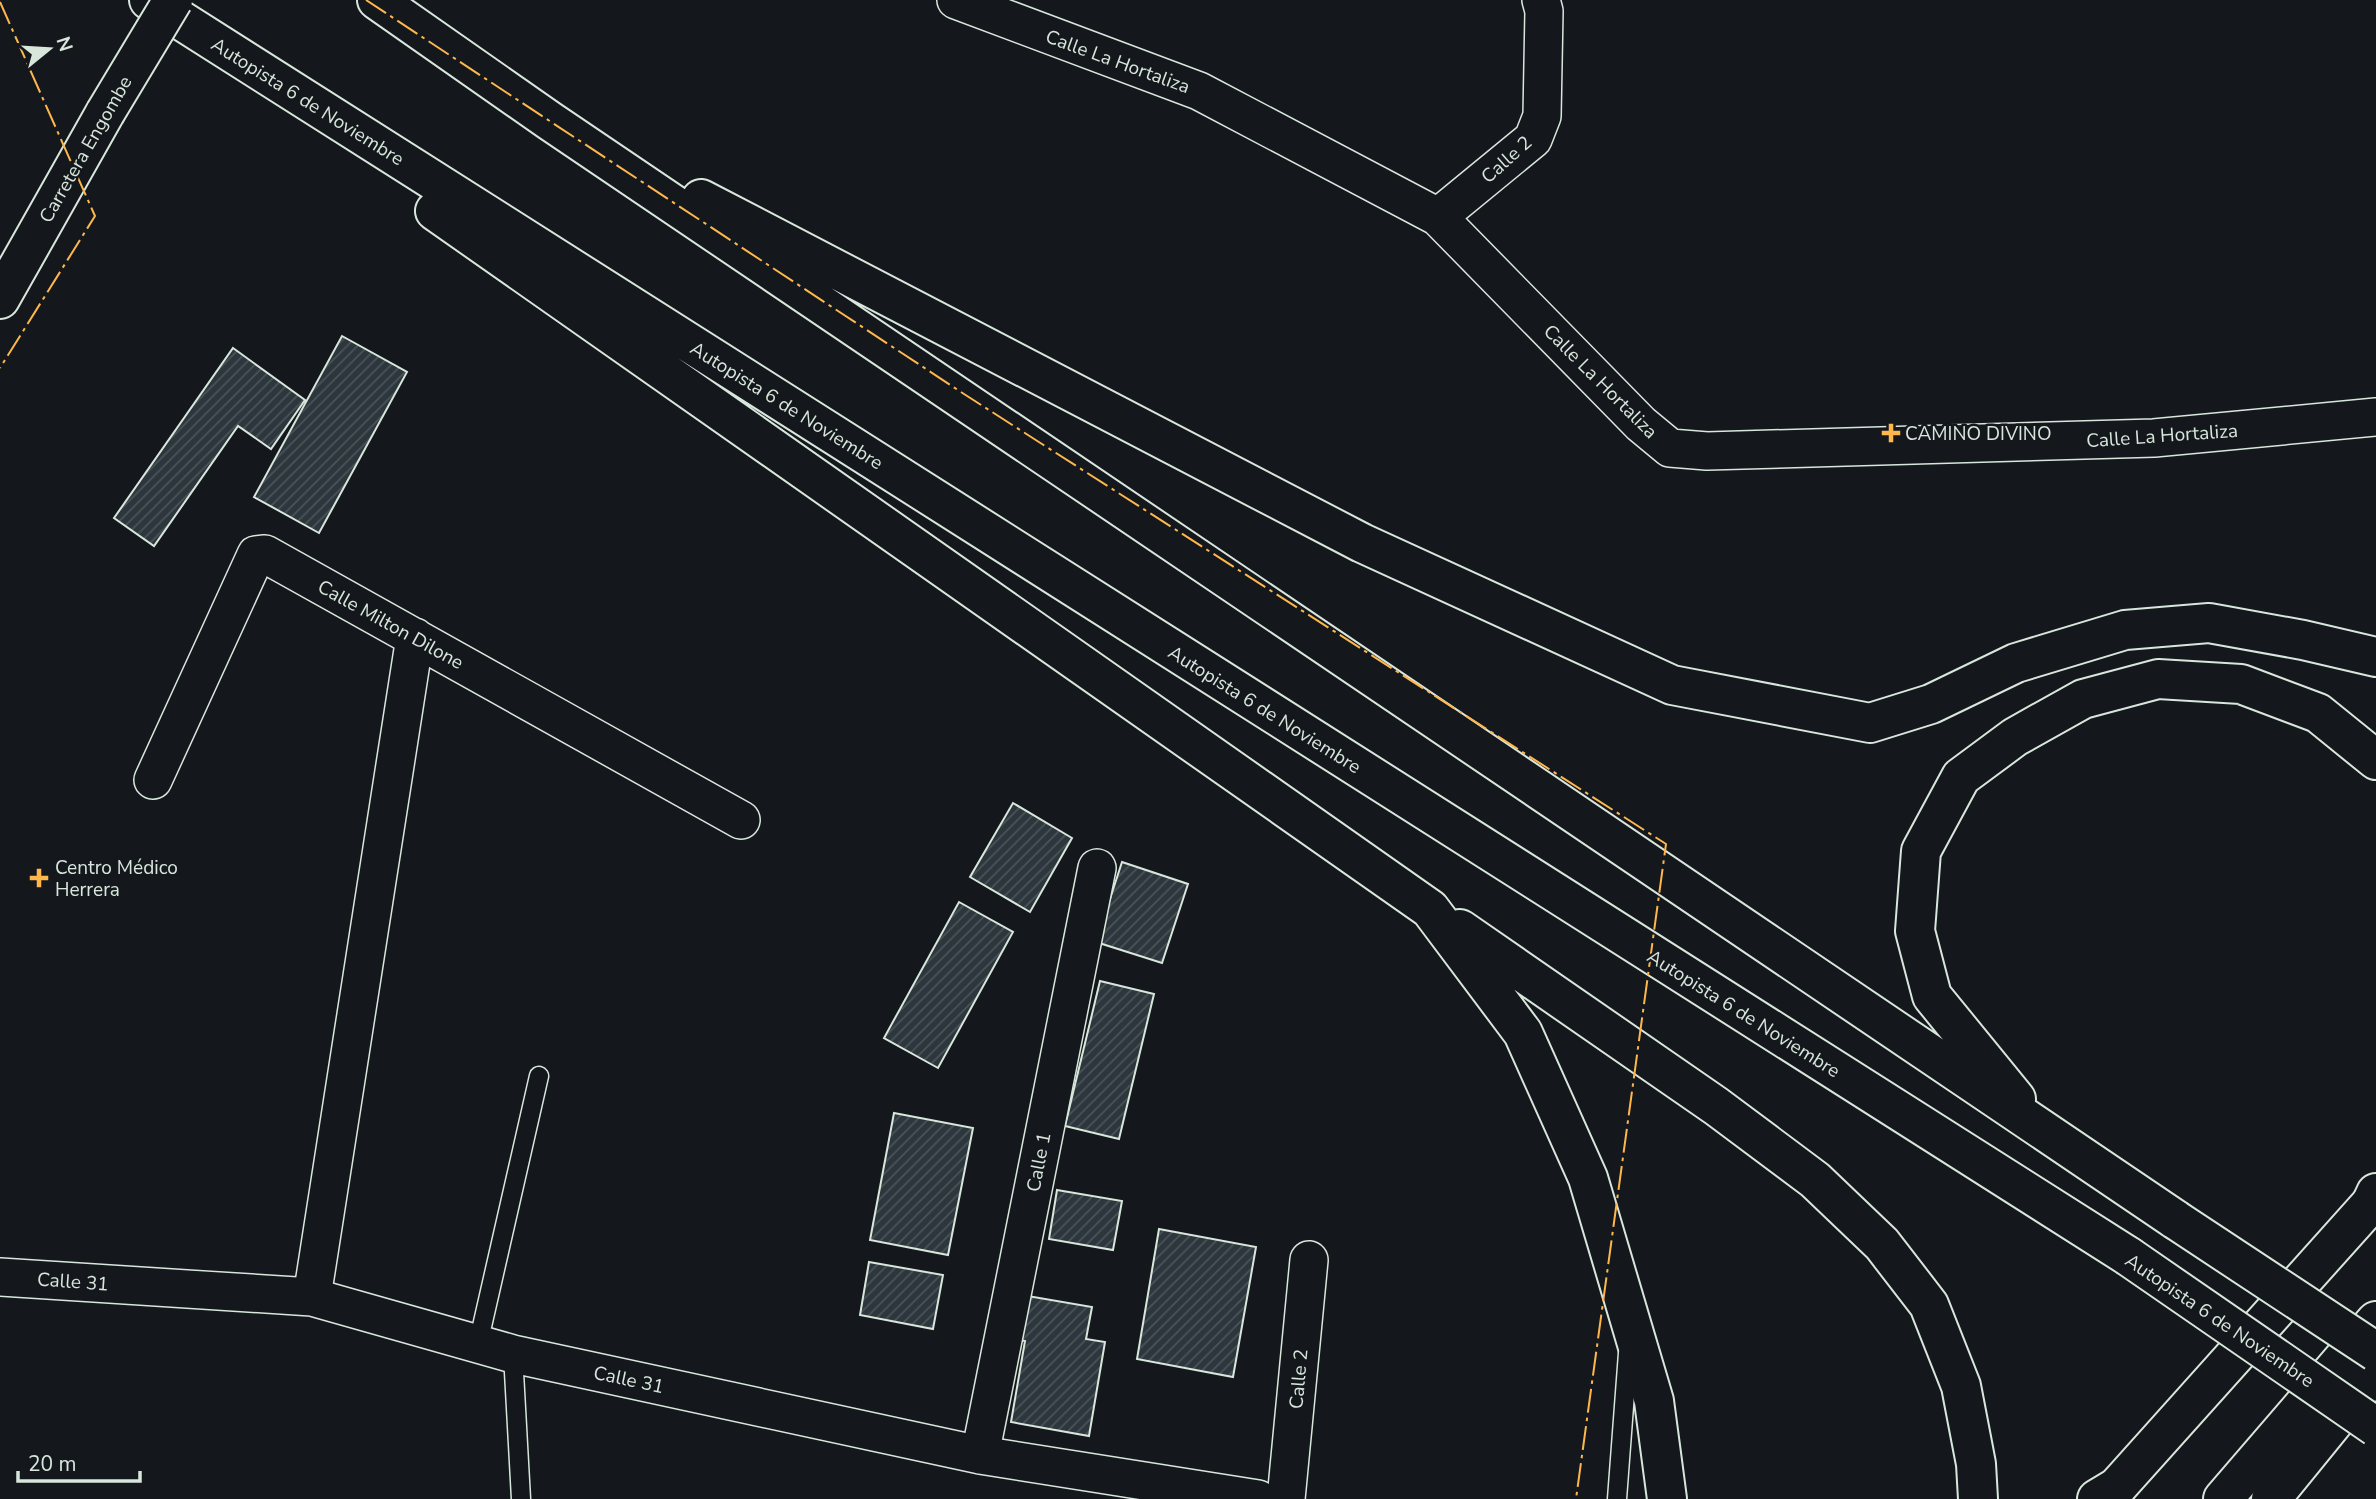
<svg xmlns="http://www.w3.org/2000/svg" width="2376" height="1499" font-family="'Nunito Sans',sans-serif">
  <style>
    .building { fill: url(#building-hatch); stroke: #d8e6dc; stroke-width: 2 }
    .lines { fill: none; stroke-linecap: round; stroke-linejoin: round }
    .service-casing { stroke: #d8e6dc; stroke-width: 21 }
    .minor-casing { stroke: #d8e6dc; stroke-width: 40 }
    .tertiary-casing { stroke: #d8e6dc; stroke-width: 42 }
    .primary-casing { stroke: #d8e6dc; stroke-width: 42 }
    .trunk-casing { stroke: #d8e6dc; stroke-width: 42 }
    .motorway-casing { stroke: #d8e6dc; stroke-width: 42 }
    .service { stroke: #14181c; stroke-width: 18 }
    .minor { stroke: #14181c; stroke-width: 37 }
    .tertiary { stroke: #14181c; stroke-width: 38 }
    .primary { stroke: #14181c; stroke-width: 38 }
    .trunk { stroke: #14181c; stroke-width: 38 }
    .motorway { stroke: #14181c; stroke-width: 38 }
    .tertiary-bridge-casing { stroke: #d8e6dc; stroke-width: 42; stroke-linecap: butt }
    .motorway-bridge-casing { stroke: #d8e6dc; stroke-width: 42; stroke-linecap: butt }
    .tertiary-bridge { stroke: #14181c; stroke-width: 38 }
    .motorway-bridge { stroke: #14181c; stroke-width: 38 }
    .power { stroke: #ffb74d; stroke-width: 2; stroke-dasharray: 24 5 3.5 5; stroke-linecap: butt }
    .poi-dot { fill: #ffb74d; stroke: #14181c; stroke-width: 2.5 }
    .labels { text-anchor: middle; stroke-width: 5; stroke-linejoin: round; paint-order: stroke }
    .street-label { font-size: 19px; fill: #d8e6dc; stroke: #14181c }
    .poi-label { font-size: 19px; fill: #d8e6dc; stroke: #14181c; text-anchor: start }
  </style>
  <defs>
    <pattern id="building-hatch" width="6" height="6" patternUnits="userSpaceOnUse" patternTransform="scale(1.75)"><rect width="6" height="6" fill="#2c363c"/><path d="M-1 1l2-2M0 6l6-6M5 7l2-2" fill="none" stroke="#4a5358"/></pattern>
  </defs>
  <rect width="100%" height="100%" fill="#14181c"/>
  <path class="building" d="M342 336 407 372 319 533 254 497Z
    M233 348 305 400 271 449 238 426 154 546 114 518Z
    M1013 803 1072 838 1030 912 970 877Z
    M1122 862 1188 884 1162 963 1096 942Z
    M959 902 1013 932 938 1068 884 1038Z
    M1100 981 1154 994 1119 1139 1065 1126Z
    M894 1113 973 1128 948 1255 870 1240Z
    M1057 1190 1122 1201 1113 1250 1049 1239Z
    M1159 1229 1256 1247 1233 1377 1137 1359Z
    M869 1262 943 1275 933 1329 860 1315Z
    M1016 1294 1092 1307 1086 1339 1105 1342 1089 1436 1011 1422 1025 1341 1008 1338Z"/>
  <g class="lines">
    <defs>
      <path id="service" d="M478 1344 539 1076
        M513 1354 521 1499
        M1617 1499 1628 1353"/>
      <path id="minor" d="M956 0 1199 91 1438 217 1641 424 1670 448 1707 451 2154 438 2376 417
        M1438 217 1533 139 1542 116 1544 11 1541 0
        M153 780 256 555 265 554 741 820
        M0 1277 312 1297 513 1354 980 1455 1258 1499
        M312 1297 415 637
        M980 1455 1097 868
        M1286 1499 1309 1260"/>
      <path id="tertiary" d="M0 299 105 113"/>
      <path id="primary" d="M2097 1499 2117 1487 2376 1198"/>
      <path id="trunk" d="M2108 1499 2117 1487
        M2223 1499 2376 1321"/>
      <path id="motorway" d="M149 0 2128 1256
        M377 0 550 121 2176 1220
        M701 199 1362 543 1672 685 1870 723 1931 704 2016 663 2125 630 2209 623 2303 640 2376 657
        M435 211 1430 909 1523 1033 1588 1178 1654 1401 1667 1499
        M1460 929 1716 1106 1815 1180 1882 1244 1929 1305 1961 1386 1976 1464 1978 1499
        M2016 1099 1932 996 1915 931 1921 851 1961 777 2015 737 2083 699 2158 679 2241 684 2318 713 2376 760
        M2370 1206 2376 1193
        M2271 1499 2376 1370"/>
    </defs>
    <use href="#service" class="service-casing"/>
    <use href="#minor" class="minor-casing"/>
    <use href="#tertiary" class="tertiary-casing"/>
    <use href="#primary" class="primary-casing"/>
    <use href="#trunk" class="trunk-casing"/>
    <use href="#motorway" class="motorway-casing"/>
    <use href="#service" class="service"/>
    <use href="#minor" class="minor"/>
    <use href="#tertiary" class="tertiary"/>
    <use href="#primary" class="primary"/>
    <use href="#trunk" class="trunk"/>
    <use href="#motorway" class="motorway"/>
    <defs>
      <path id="tertiary-bridge" d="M105 113 173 0"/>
      <path id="motorway-bridge" d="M2176 1220 2376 1352
        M2128 1256 2376 1427"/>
    </defs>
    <use href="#tertiary-bridge" class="tertiary-bridge-casing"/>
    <use href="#motorway-bridge" class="motorway-bridge-casing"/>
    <use href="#tertiary-bridge" class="tertiary-bridge"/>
    <use href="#motorway-bridge" class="motorway-bridge"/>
    <path class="power" d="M366 0 964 394 1666 844 1576 1499
      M0 2 95 216 0 368"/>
  </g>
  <g class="poi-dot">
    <path d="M1887.5 422.5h7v7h7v7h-7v7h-7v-7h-7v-7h7z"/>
    <path d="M35.5 867.5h7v7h7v7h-7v7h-7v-7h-7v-7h7z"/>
  </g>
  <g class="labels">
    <g class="street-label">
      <text transform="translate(1118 61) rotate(20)" y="7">Calle La Hortaliza</text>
      <text transform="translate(308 101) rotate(32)" y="7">Autopista 6 de Noviembre</text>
      <text transform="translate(85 149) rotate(-60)" y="7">Carretera Engombe</text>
      <text transform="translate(1506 159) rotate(-42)" y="7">Calle 2</text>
      <text transform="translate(1601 381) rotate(45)" y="7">Calle La Hortaliza</text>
      <text transform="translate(787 405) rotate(32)" y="7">Autopista 6 de Noviembre</text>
      <text transform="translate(2162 435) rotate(-4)" y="7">Calle La Hortaliza</text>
      <text transform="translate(391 624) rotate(29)" y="7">Calle Milton Dilone</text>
      <text transform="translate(1265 709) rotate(32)" y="7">Autopista 6 de Noviembre</text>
      <text transform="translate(1744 1013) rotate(32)" y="7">Autopista 6 de Noviembre</text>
      <text transform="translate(1038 1162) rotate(-79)" y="7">Calle 1</text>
      <text transform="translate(73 1281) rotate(4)" y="7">Calle 31</text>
      <text transform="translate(2220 1320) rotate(34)" y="7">Autopista 6 de Noviembre</text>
      <text transform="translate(629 1379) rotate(12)" y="7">Calle 31</text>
      <text transform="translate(1298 1379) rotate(-85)" y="7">Calle 2</text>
    </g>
    <g class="poi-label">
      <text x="1905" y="440">CAMINO DIVINO</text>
      <text x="55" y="874">Centro Médico<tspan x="55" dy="22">Herrera</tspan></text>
    </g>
  </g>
  <g transform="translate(49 49) rotate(72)" stroke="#14181c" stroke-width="5" paint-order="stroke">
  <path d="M0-5L12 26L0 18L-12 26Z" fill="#d8e6dc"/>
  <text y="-10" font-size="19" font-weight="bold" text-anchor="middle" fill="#d8e6dc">N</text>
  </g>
  <path d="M18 1471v10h122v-10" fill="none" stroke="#d8e6dc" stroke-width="3.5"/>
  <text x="28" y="1471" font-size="21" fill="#d8e6dc" stroke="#14181c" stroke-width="5" paint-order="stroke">20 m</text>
</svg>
